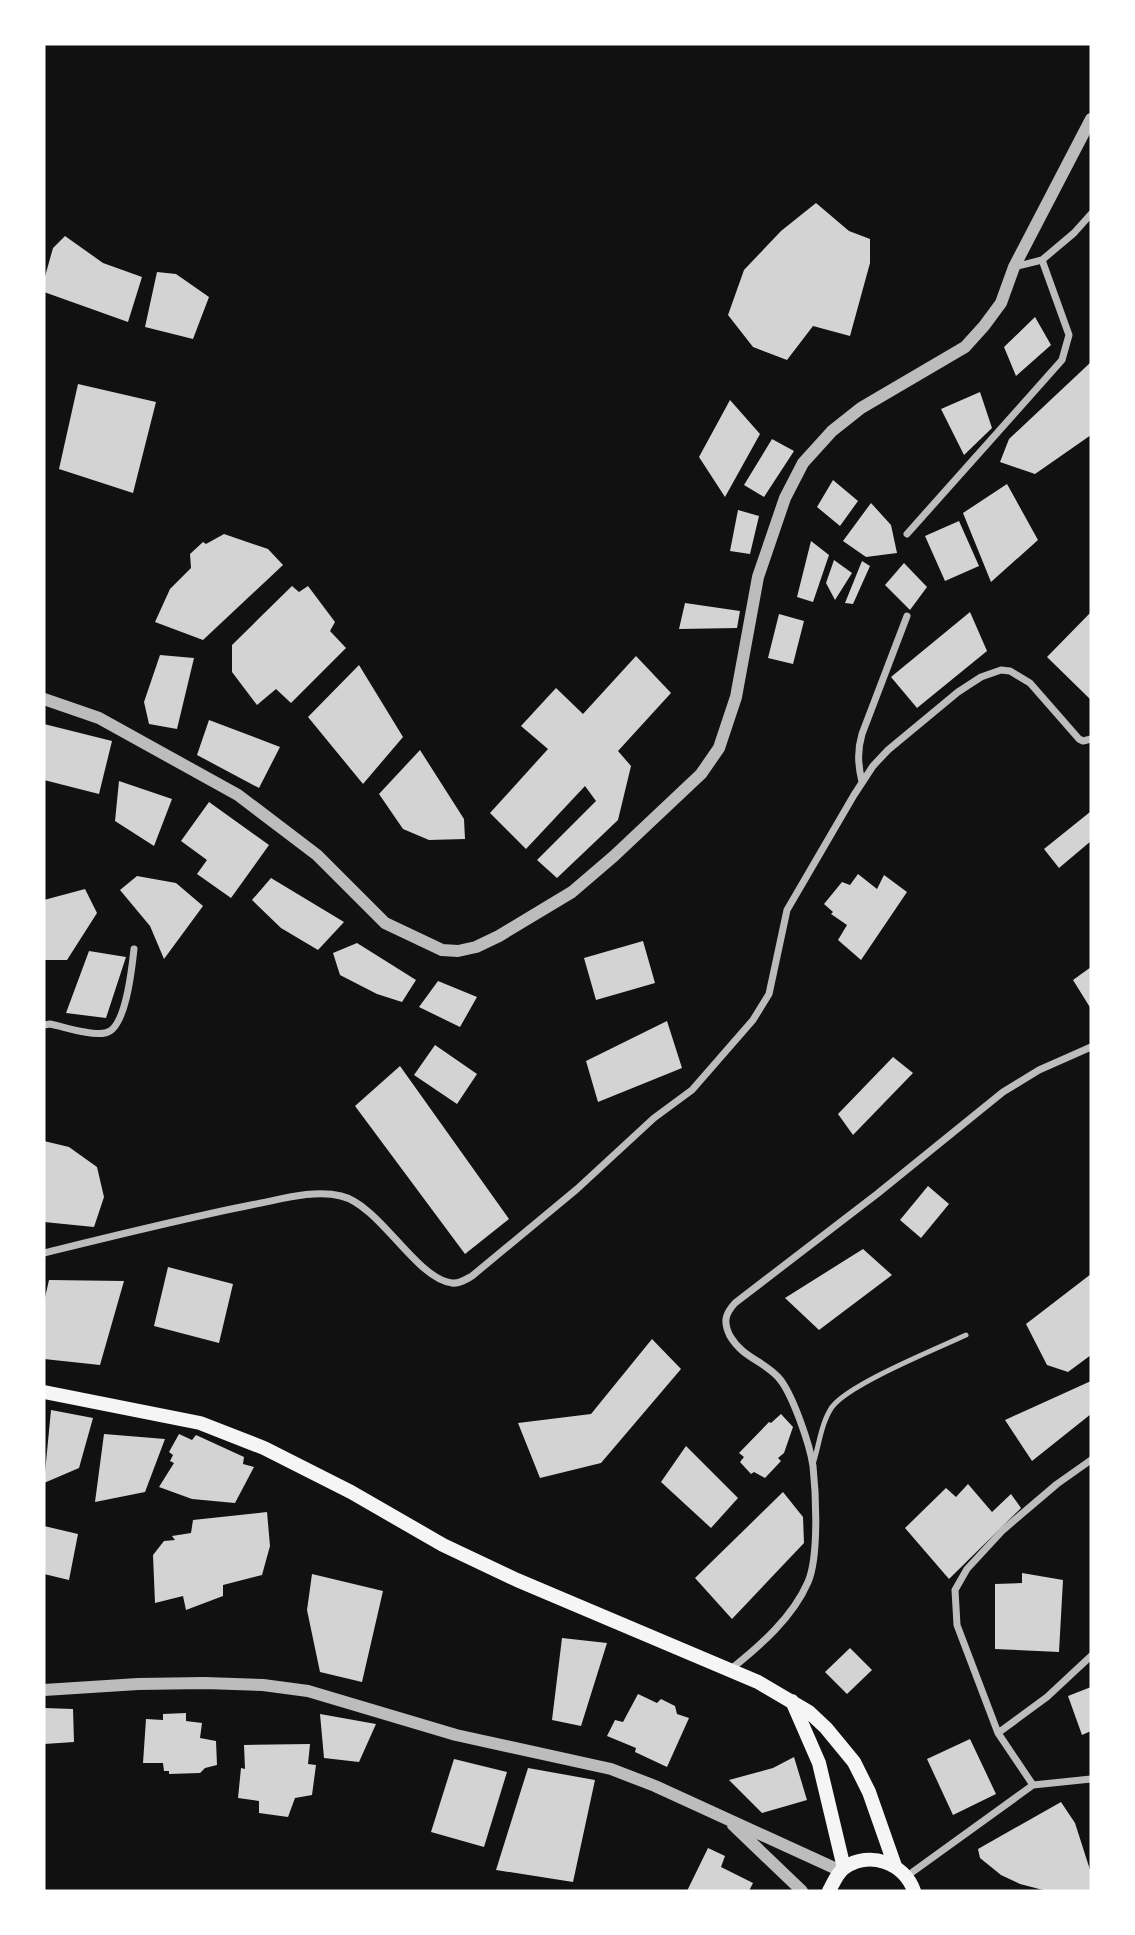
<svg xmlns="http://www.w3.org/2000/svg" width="1135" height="1935" font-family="Poppins,sans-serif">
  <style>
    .building { fill: #d3d3d3 }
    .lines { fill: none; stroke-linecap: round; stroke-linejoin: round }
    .service { stroke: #bcbcbc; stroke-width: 5 }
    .minor { stroke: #bcbcbc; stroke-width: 7 }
    .tertiary { stroke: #bcbcbc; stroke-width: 12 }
    .secondary { stroke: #f5f5f5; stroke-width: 14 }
  </style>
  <rect width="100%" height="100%" fill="#111"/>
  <path class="building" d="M816 203 849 231 870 239V263L850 336 813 326 787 360 753 347 728 315 744 270 781 231Z
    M65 236 103 263 142 277 128 322 44 292V280L53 248Z
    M157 272 176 274 209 297 193 339 145 327Z
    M1035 317 1051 345 1016 376 1004 347Z
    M1091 362V435L1035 474 1000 462 1009 439Z
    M78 384 156 402 133 493 59 469Z
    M980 392 992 428 964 455 941 409Z
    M730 400 760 434 725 497 699 457Z
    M772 439 794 451 764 497 744 485Z
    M833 480 858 501 840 526 817 507Z
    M1007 484 1038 540 991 582 963 513Z
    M871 503 891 525 897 553 866 557 843 541Z
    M738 510 759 516 750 554 730 551Z
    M959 521 979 566 945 581 925 536Z
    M224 534 268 549 283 565 203 640 155 622 170 589 191 568 190 554 203 542 206 544Z
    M811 541 829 555 813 602 797 597Z
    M834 560 852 573 835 600 826 583Z
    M862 561 870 566 853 604 845 603Z
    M904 563 927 587 910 610 885 585Z
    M292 586 299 592 308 586 335 622 330 631 346 648 291 703 276 689 257 705 232 672V645Z
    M685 603 740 611 737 628 679 629Z
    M970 612 987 651 917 708 891 677Z
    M1091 612V700L1047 657Z
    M779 614 804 621 793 664 768 658Z
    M160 655 194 658 177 729 149 724 144 702Z
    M636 656 671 693 618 751 631 766 618 820 557 878 537 860 596 801 585 786 526 849 490 813 548 749 521 726 556 688 583 714Z
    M359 665 403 737 363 784 308 717Z
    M209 720 280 747 259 788 197 755Z
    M44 724 112 741 99 794 44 780Z
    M420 750 464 819 465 839 429 840 403 829 379 794Z
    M119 781 172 799 154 846 115 821Z
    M209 802 269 845 231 898 197 874 207 860 181 841Z
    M1090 812 1091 841 1059 868 1044 849Z
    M858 874 877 889 884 875 907 892 861 960 838 940 847 925 831 914 833 912 824 904 842 882 850 885Z
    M137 876 176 883 203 906 164 959 150 926 120 890Z
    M271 878 344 922 318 950 281 928 252 900Z
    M85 889 97 913 67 960H44V900Z
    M643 941 655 983 596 1000 584 958Z
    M357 943 416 980 402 1002 377 994 340 975 333 953Z
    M89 951 126 957 106 1018 66 1013Z
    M1091 967V1009L1073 980Z
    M438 981 477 997 460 1027 419 1007Z
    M667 1021 682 1068 598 1102 586 1061Z
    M435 1045 477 1074 457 1104 414 1075Z
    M893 1057 913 1073 853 1135 838 1114Z
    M400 1066 509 1219 465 1254 355 1106Z
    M44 1141 69 1147 97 1167 104 1197 94 1227 44 1222Z
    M928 1186 949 1204 921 1238 900 1220Z
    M863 1249 892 1275 819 1330 785 1298Z
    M168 1267 233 1284 219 1343 154 1326Z
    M1091 1274V1355L1068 1372 1047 1365 1026 1324Z
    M49 1280 124 1281 100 1365 44 1359V1302Z
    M652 1339 681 1369 601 1463 540 1478 518 1423 591 1414Z
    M1091 1381V1414L1032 1461 1005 1420Z
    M51 1410 93 1418 79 1468 44 1483Z
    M781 1414 793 1427 784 1453 778 1458 781 1461 765 1478 754 1472 751 1474 740 1462 744 1457 739 1453 769 1422 771 1423Z
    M104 1434 165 1439 145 1492 95 1502Z
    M179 1434 192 1440 196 1435 244 1457 243 1464 254 1467 235 1503 192 1499 159 1487 174 1463 170 1461 173 1455 169 1452Z
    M686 1446 738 1498 711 1528 661 1482Z
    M968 1484 992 1512 1011 1494 1021 1508 949 1579 905 1528 946 1488 956 1497Z
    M783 1492 803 1517 804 1543 732 1619 695 1578Z
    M267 1512 270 1546 262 1575 223 1585V1596L186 1610 183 1596 155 1603 153 1555 164 1541 175 1540 172 1536 191 1533 193 1520Z
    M44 1526 78 1534 69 1580 44 1574Z
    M1022 1573 1063 1580 1059 1652 995 1649V1584L1022 1583Z
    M312 1574 383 1591 362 1682 320 1672 307 1610Z
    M562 1638 607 1643 581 1726 552 1720Z
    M850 1648 872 1670 847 1694 825 1672Z
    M1091 1687V1731L1082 1735 1068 1696Z
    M638 1694 657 1703 661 1699 675 1706 677 1714 689 1718 667 1767 635 1752 636 1748 607 1736 615 1720 623 1722Z
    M44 1708 73 1709 74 1742 44 1744Z
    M186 1713V1721L202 1723 200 1738 216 1741 217 1765 205 1768 200 1773 169 1774V1771H164L163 1763H143L146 1719 163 1720V1714Z
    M320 1714 376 1724 359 1762 324 1758Z
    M970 1739 996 1794 953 1815 927 1759Z
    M310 1744 308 1764 316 1765 312 1795 295 1798 288 1817 259 1813V1801L238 1798 241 1768 245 1769 244 1745Z
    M794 1757 807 1800 762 1813 729 1780 773 1768Z
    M454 1759 507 1772 484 1847 431 1832Z
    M528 1768 595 1780 573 1882 496 1870Z
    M1061 1802 1075 1823 1091 1873V1891H1047L1020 1884 1001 1875 980 1858 978 1849Z
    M708 1848 725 1856 721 1867 753 1883 749 1891H687Z"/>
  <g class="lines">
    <path class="service" d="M813 1464C819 1446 821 1423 832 1407 849 1384 936 1349 966 1335"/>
    <path class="minor" d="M1014 267 1042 260 1074 233 1091 214
      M907 534 1062 360 1069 335 1042 260
      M862 782C858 765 857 751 862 734L907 616
      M44 1025 50 1024C65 1027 91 1036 105 1033 126 1030 132 967 134 949
      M44 1253C113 1236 181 1219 251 1205 279 1200 313 1189 341 1196 380 1205 416 1279 452 1283 459 1284 465 1280 472 1276L577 1189 654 1118 692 1090 753 1020 769 994 787 910 854 795 873 766 888 750 958 692 981 677 1001 670 1010 671 1030 683 1079 739 1083 741 1091 739
      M731 1669C760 1646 793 1617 808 1582 819 1557 816 1494 813 1466 810 1445 792 1392 778 1377 762 1360 743 1358 730 1336 723 1322 725 1314 735 1303L877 1194 1003 1092 1039 1070 1091 1047
      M998 1733 1047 1697 1091 1656
      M1033 1785 998 1733 957 1625 955 1590 967 1569 1003 1530 1057 1484 1091 1460
      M907 1876 1033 1785 1091 1779"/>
    <path class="tertiary" d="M44 699 99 718 238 795 317 855 385 923 442 950 458 951 476 947 499 936 572 892 614 856 701 774 719 748 736 697 758 577 785 498 803 463 832 431 861 408 965 347 984 326 1001 303 1014 267 1091 119
      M44 1690 138 1684 205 1683 263 1685 308 1691 456 1735 611 1769 655 1786 841 1871
      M733 1825 802 1891"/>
    <path class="secondary" d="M44 1392 200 1423 264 1448 351 1492 443 1545 517 1580 758 1682 809 1712 826 1728 854 1762 869 1792 895 1866
      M792 1701 819 1763 844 1868
      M829 1891C833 1884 837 1873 844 1868 870 1850 904 1863 914 1891"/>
  </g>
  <rect width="1135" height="1935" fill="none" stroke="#ffffff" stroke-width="91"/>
</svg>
